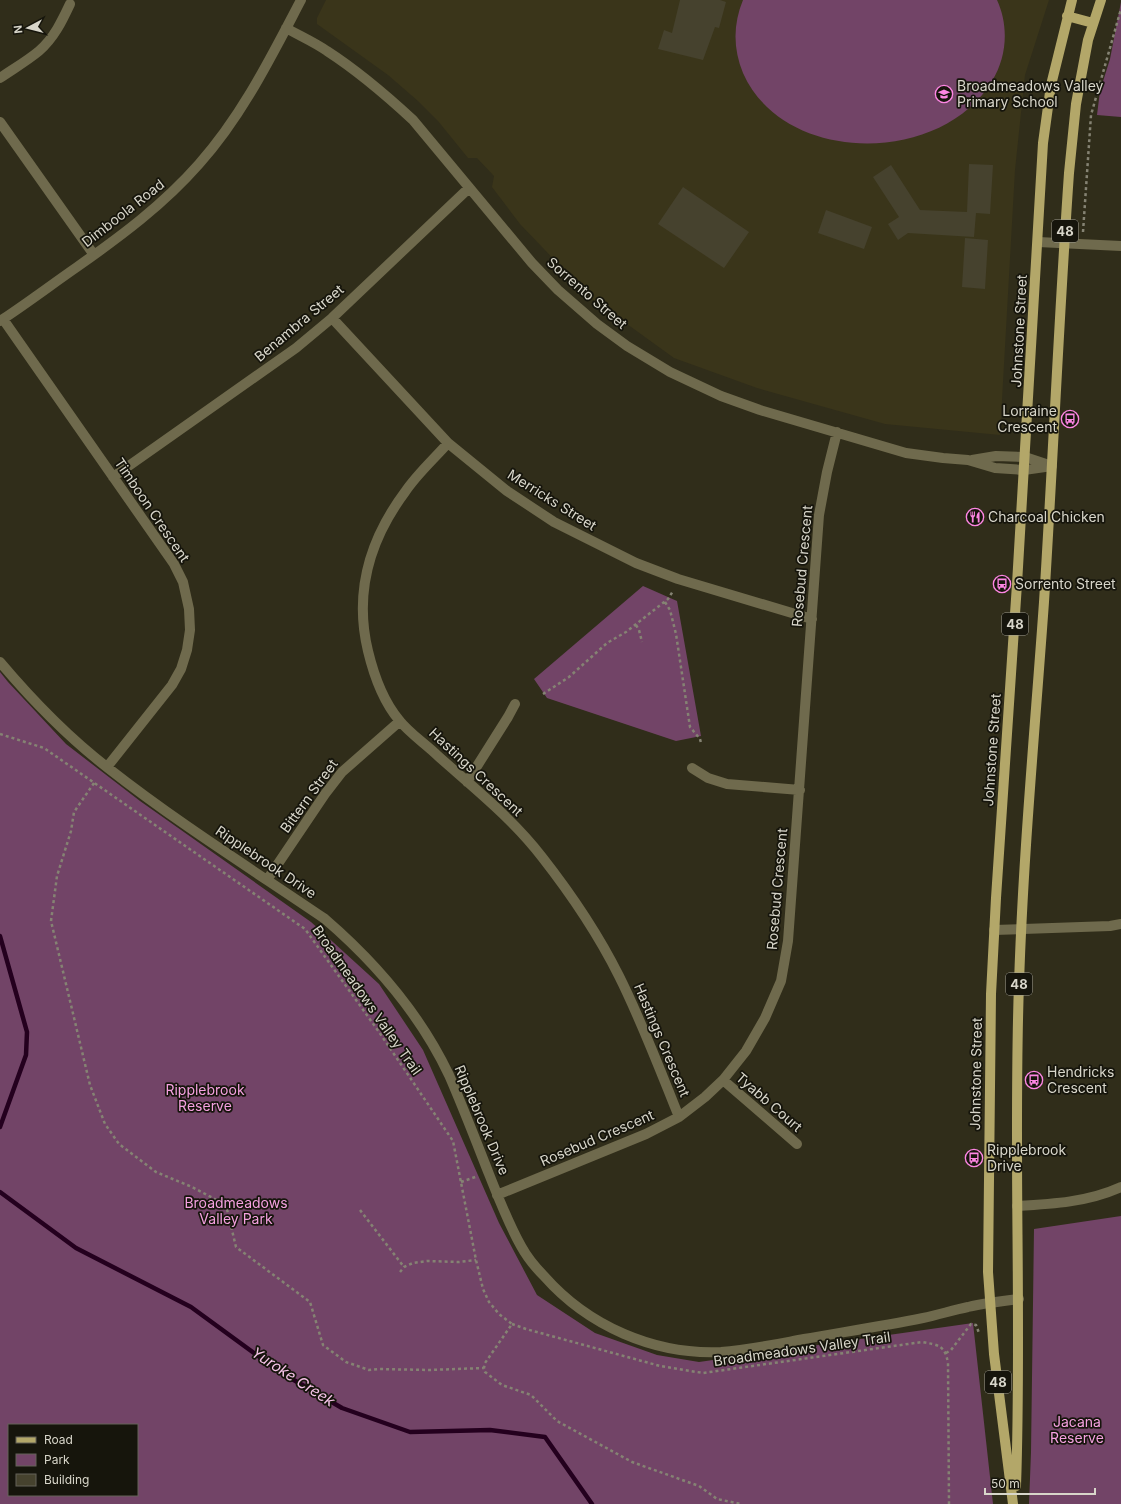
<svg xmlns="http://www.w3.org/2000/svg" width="1121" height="1504" font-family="Inter,sans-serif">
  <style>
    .built { fill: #3a351a }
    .green { fill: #724467; fill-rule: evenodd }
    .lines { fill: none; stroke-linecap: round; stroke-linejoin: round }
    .stream { stroke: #24001e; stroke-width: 4.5 }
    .building { fill: #46422e }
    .path { stroke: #858373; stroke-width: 2.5; stroke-dasharray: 3 3; stroke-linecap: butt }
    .minor { stroke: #6f6a4d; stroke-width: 10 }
    .major { stroke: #b3a769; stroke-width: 10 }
    .labels { text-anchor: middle; stroke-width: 3.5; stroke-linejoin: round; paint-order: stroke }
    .shield { fill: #16150c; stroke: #9e9c91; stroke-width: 1 }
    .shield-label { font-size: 13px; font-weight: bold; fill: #d8d6ca }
    .poi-label { font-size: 14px; fill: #d8d6ca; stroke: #16150c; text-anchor: start }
    .street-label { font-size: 14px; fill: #d8d6ca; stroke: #16150c }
    .park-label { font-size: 14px; fill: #f5a1e0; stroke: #16150c }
    .water-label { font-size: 15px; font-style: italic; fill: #f6c3e8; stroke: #16150c }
  </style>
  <rect width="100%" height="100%" fill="#302d1a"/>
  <path class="built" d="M326 0H1049L1025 75 1015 170 1000 435 885 424 757 388 674 358 591 298 520 224 492 187 494 176 477 158H468L438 121 418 101 388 75 317 24V18Z"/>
  <path class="green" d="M743 0H997C1009 26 1007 57 992 81 942 165 784 166 743 73 733 49 733 24 743 0Z
    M1121 2V117L1097 115 1100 91 1110 59Z
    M643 586 677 601 701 736 676 741 547 698 534 679Z
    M0 672 8 682 66 744 140 801 311 922 379 984 423 1050 499 1223 537 1295 595 1333 657 1355 699 1362 973 1323 993 1504H0ZM9 1425H137V1495H9Z
    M1121 1216V1504H1029L1031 1452 1034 1229Z"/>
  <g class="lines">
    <path class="stream" d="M0 936 27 1032 26 1055 0 1127
      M0 1192 76 1248 191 1307 280 1372 342 1408 410 1432 490 1430 545 1437 592 1504"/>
  </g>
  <path class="building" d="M680 0H720L726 2 719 28 715 27 703 60 658 49 664 30 672 33Z
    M969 164 993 165 990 214 976 213 974 237 908 233 898 240 888 224 899 217 873 177 891 165 920 210 967 212Z
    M683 187 749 232 724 268 658 224Z
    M826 210 872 227 864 249 818 233Z
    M965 238 988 240 985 289 962 287Z"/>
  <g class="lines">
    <path class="path" d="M1083 232 1091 115 1121 9
      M665 602 670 610 676 634 690 727 700 739 701 743
      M636 625 639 630 642 642
      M543 694 569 677 607 643 626 632 668 599 673 591
      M0 734 44 748 305 929 379 1032 453 1141 476 1260 483 1289 489 1302 499 1314 512 1324 485 1363 484 1368 485 1372 502 1385 531 1395 557 1421 632 1462 699 1486 717 1499 741 1504
      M94 783 74 812 71 831 57 876 51 921 90 1085 105 1124 119 1144 156 1172 192 1187 226 1205 236 1247 310 1302 323 1345 346 1362 369 1370 379 1369 429 1370 484 1368
      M461 1182 478 1176
      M360 1210 404 1267
      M400 1272 404 1267 413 1263 427 1261 459 1262 476 1260
      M512 1324 526 1329 660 1366 703 1373 922 1342C938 1345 945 1345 948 1363L949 1504
      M946 1353 951 1350 971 1324 976 1325 979 1333"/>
    <path class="minor" d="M286 28C300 36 314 42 327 51 358 71 386 95 413 120L532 263 558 290 597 324 627 346 670 372 721 396 760 410 906 453 943 458 968 460 995 468 1024 470 1052 466
      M0 78C13 69 27 61 39 51 54 38 62 21 70 4
      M0 122 94 255
      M1038 242 1121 246
      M332 318 448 443 507 491 554 522 636 563 678 579 812 619
      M3 319 174 564 183 582 189 609 190 630 187 650 181 669 172 685 107 767
      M0 321C26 304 51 285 77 267 121 236 163 205 199 164 242 116 271 57 301 0
      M448 443C434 459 417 474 405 492 370 539 354 593 368 651 374 676 383 701 399 720 410 734 426 744 438 756 474 788 513 819 542 857 571 894 598 934 619 976 642 1022 660 1070 679 1117
      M972 460 996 456 1025 457 1049 465
      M113 477 296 348 332 318 469 188
      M0 662C32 700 68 737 108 768 178 823 253 870 325 919 376 963 420 1014 449 1075 463 1107 476 1141 489 1174 499 1199 508 1223 521 1246 527 1257 535 1267 544 1276 588 1326 654 1355 721 1352 749 1350 777 1344 804 1339 844 1332 883 1326 923 1318 938 1315 953 1310 968 1307 985 1303 1002 1301 1019 1299
      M692 768 708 778 727 784 800 790
      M467 782 508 717 515 704
      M267 880 325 794 342 772 400 721
      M994 930 1110 926 1121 924
      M723 1080 797 1144
      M497 1195 646 1134 679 1117 705 1097 723 1080 746 1051 765 1018 781 981 788 941 819 515 827 472 837 432
      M1017 1206C1053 1204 1088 1202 1121 1187"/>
    <path class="major" d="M1067 16 1093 23
      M1016 1486C1022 1319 1013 1151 1019 984 1023 856 1035 729 1044 602 1053 459 1059 316 1069 173L1076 104 1088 40 1101 0
      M1013 1504 994 1354 988 1272 991 994 996 898 1017 584 1043 143 1051 85 1072 0"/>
  </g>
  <defs>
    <symbol id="school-ring" viewBox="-11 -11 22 22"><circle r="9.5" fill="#16150c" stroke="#fd86e3" stroke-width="1.5"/><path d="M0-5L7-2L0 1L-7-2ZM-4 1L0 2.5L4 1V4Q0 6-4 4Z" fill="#fd86e3"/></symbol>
    <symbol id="bus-ring" viewBox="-11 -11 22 22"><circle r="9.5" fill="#16150c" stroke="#fd86e3" stroke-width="1.5"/><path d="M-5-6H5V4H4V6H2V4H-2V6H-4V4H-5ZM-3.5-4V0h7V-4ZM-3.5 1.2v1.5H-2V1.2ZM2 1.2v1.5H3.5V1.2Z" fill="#fd86e3"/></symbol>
    <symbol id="restaurant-ring" viewBox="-11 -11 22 22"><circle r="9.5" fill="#16150c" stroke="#fd86e3" stroke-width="1.5"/><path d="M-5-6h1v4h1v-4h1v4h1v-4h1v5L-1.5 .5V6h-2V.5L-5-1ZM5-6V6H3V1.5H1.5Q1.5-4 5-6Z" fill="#fd86e3"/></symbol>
  </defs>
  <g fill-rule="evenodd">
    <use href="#school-ring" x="934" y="84" width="20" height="20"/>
    <use href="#bus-ring" x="1060" y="409" width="20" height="20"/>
    <use href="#restaurant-ring" x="965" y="507" width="20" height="20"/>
    <use href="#bus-ring" x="992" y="574" width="20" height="20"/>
    <use href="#bus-ring" x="1024" y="1070" width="20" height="20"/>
    <use href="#bus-ring" x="964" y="1148" width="20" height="20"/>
  </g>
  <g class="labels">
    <g class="shield">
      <rect x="1052" y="220" width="26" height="22" rx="3"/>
      <rect x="1002" y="613" width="26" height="22" rx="3"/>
      <rect x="1006" y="973" width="26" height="22" rx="3"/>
      <rect x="985" y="1371" width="26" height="22" rx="3"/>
    </g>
    <g class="shield-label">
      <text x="1065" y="236">48</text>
      <text x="1015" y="629">48</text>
      <text x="1019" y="989">48</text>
      <text x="998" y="1387">48</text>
    </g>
    <g class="poi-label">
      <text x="957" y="91">Broadmeadows Valley<tspan x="957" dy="16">Primary School</tspan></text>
      <text x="1057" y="416" text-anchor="end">Lorraine<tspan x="1057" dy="16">Crescent</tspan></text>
      <text x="988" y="522">Charcoal Chicken</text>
      <text x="1015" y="589">Sorrento Street</text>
      <text x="1047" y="1077">Hendricks<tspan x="1047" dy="16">Crescent</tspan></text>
      <text x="987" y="1155">Ripplebrook<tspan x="987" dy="16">Drive</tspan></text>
    </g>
    <g class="street-label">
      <text transform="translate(123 213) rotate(-38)" y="5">Dimboola Road</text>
      <text transform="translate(587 293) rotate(41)" y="5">Sorrento Street</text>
      <text transform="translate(299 323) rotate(-40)" y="5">Benambra Street</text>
      <text transform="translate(1019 331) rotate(-87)" y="5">Johnstone Street</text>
      <text transform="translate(552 500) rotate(32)" y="5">Merricks Street</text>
      <text transform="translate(152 510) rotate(56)" y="5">Timboon Crescent</text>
      <text transform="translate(802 566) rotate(-85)" y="5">Rosebud Crescent</text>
      <text transform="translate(992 750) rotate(-86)" y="5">Johnstone Street</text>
      <text transform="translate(476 772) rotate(43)" y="5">Hastings Crescent</text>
      <text transform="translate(309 796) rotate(-54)" y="5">Bittern Street</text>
      <text transform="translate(266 862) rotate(34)" y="5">Ripplebrook Drive</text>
      <text transform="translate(777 889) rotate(-85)" y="5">Rosebud Crescent</text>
      <text transform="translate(367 1000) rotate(55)" y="5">Broadmeadows Valley Trail</text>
      <text transform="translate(662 1040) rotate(67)" y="5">Hastings Crescent</text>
      <text transform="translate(976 1074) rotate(-89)" y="5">Johnstone Street</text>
      <text transform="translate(769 1102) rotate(41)" y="5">Tyabb Court</text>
      <text transform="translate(482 1120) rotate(67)" y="5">Ripplebrook Drive</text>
      <text transform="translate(597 1138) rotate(-23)" y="5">Rosebud Crescent</text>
      <text transform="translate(802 1349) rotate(-8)" y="5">Broadmeadows Valley Trail</text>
    </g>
    <g class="park-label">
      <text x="205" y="1095">Ripplebrook<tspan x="205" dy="16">Reserve</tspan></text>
      <text x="236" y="1208">Broadmeadows<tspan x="236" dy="16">Valley Park</tspan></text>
      <text x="1077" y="1427">Jacana<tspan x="1077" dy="16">Reserve</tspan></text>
    </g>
    <g class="water-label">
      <text transform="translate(293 1377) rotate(33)" y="5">Yuroke Creek</text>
    </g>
  </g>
  <rect x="8" y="1424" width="130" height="72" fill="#16150c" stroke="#646258"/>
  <rect x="16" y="1437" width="20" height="6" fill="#b3a769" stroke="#646258"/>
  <text x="44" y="1444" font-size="12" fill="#d8d6ca">Road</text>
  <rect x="16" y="1454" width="20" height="12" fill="#724467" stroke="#646258"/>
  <text x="44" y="1464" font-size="12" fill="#d8d6ca">Park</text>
  <rect x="16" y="1474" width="20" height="12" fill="#46422e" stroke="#646258"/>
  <text x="44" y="1484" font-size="12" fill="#d8d6ca">Building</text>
  <g transform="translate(28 28) rotate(263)" stroke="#16150c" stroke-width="3" paint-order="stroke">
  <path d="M0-3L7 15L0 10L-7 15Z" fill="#d8d6ca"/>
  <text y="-6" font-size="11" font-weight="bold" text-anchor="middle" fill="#d8d6ca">N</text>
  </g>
  <path d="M985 1488v6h110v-6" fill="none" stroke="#d8d6ca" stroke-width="2"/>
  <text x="991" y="1488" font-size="12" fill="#d8d6ca" stroke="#16150c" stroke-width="3" paint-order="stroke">50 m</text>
</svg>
